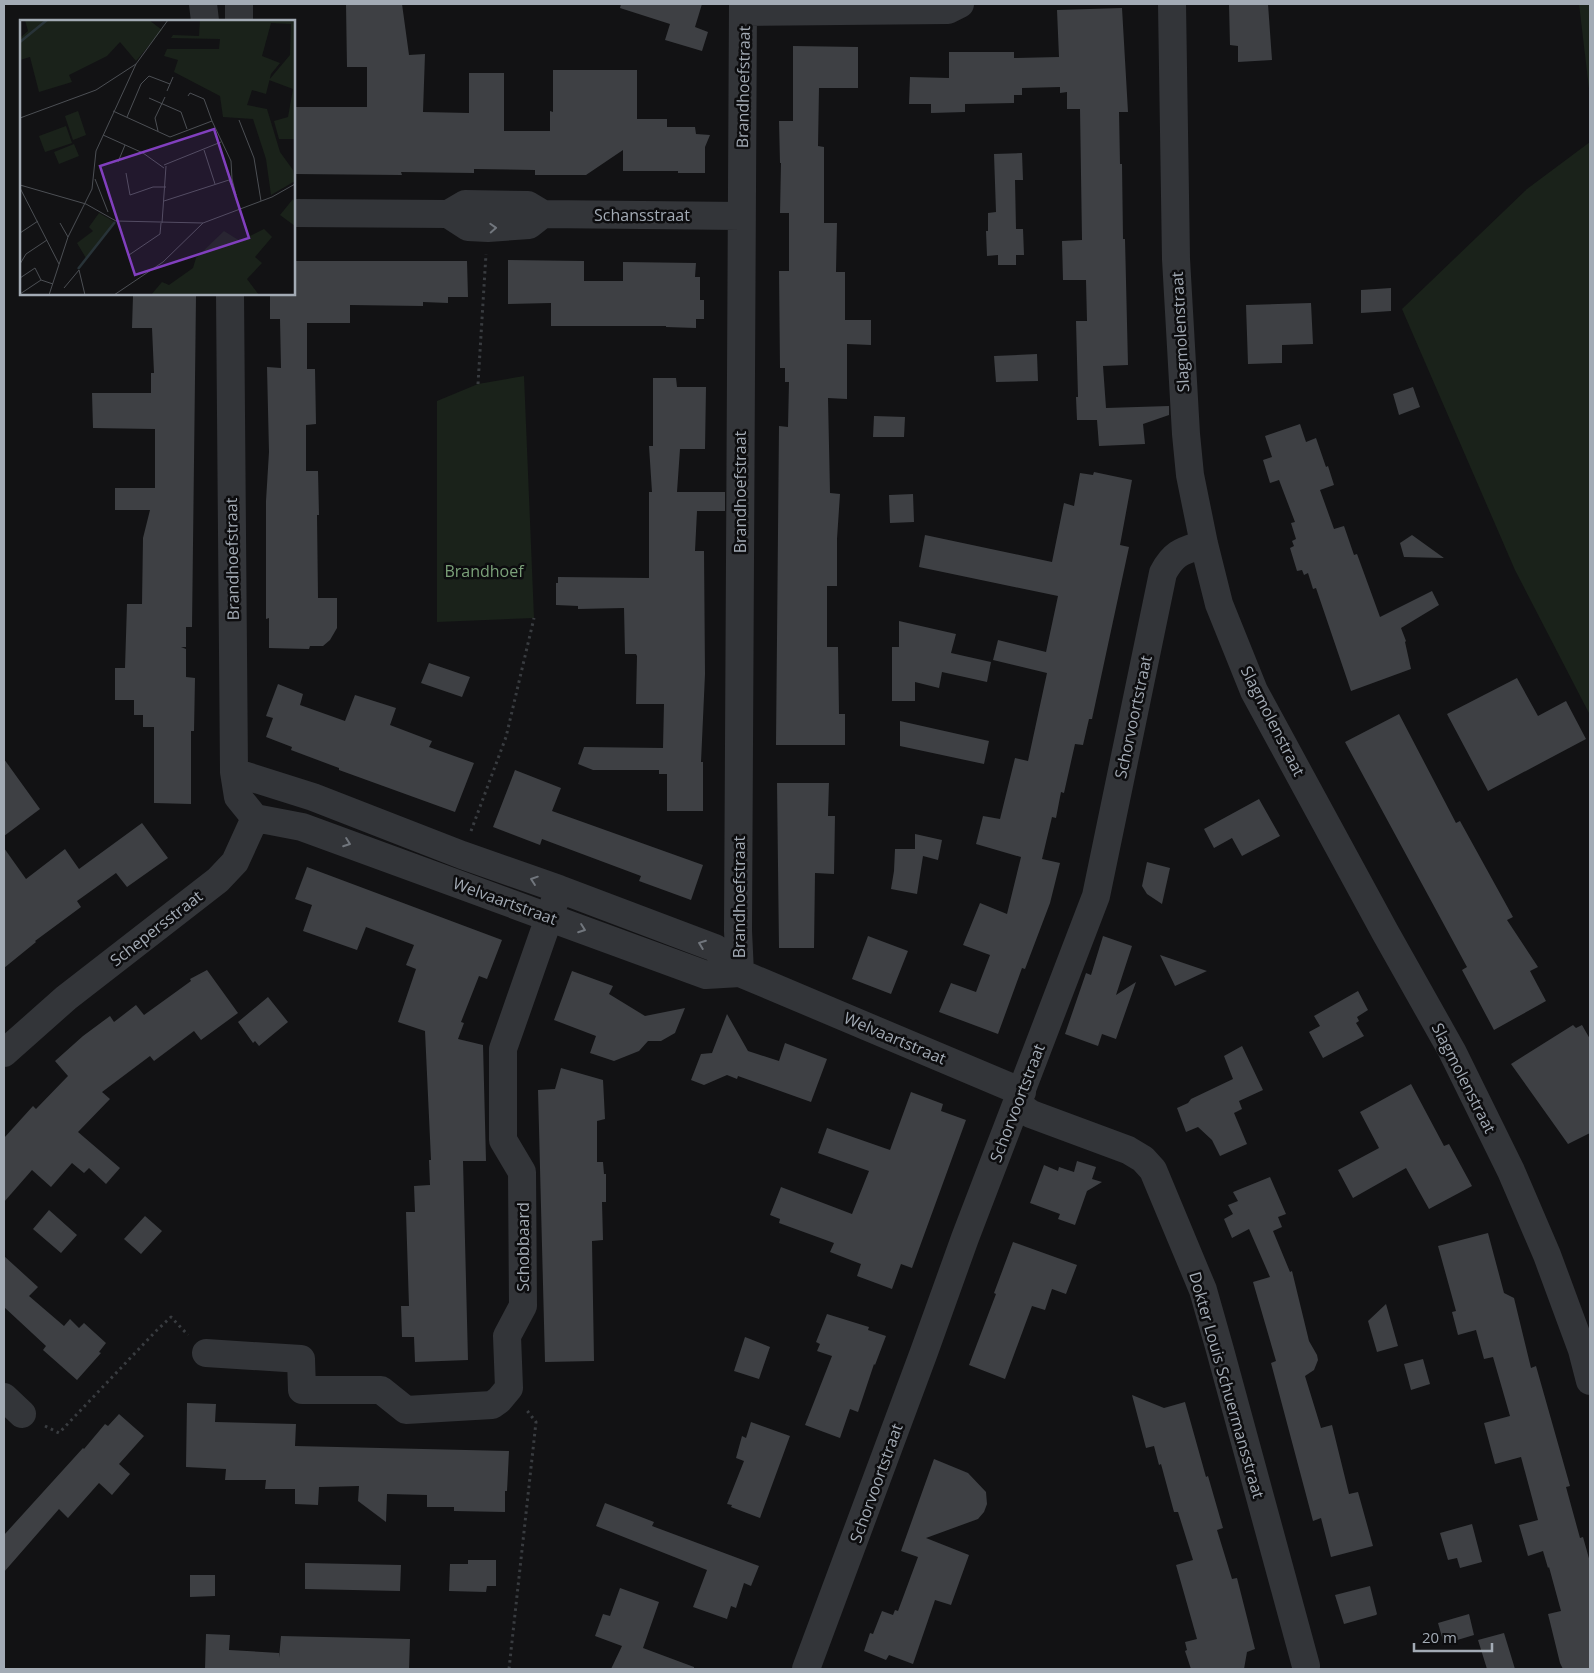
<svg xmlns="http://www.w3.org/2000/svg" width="1594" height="1673" font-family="'Open Sans',sans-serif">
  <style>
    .green { fill: #1a221a }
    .building { fill: #3e4044 }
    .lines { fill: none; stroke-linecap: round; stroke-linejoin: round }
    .path { stroke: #393c40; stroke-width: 3; stroke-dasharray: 2.5 4; stroke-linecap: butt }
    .minor { stroke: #333539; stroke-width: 28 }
    .oneway { stroke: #71767d }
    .labels { text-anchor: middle; stroke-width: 5; stroke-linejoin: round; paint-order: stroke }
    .street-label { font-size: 16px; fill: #a3abb5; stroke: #0d0d0f }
    .park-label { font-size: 16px; fill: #7ba179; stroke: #0d0d0f }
    .inset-river { fill: none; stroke: #283338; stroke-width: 2.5 }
    .inset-road { fill: none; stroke: #4c4f54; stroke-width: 1 }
    .view { fill: #813fbe; fill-opacity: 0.15; stroke: #813fbe; stroke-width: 2.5 }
    .inset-edge { fill: none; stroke: #a3abb5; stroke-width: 2.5 }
  </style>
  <rect width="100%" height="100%" fill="#121214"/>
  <path class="green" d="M1579 4H1590V97Z
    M1590 142V715L1515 570 1402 309 1527 189Z
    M524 376 534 618 437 622V401L478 384Z"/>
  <path class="building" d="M346 4H402L409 55 425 54 423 112 469 113V73H504V131H550V111L553 112V70H637V119H667V127H695L696 134 710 135 705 147V173H678V171H623V150L586 175H535V170L474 169V173L401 172 402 175 294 174V107H367V67H347Z
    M621 4H702L695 27 708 32 702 51 665 40 670 24 620 8Z
    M1229 4H1268L1272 60 1238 62V46L1230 45Z
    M1122 8 1128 112H1119L1120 164H1122L1123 239H1125L1128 365 1103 366 1106 408 1169 406V415L1143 424 1145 444 1099 446 1097 420H1077L1076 397H1078L1076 321H1087L1086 280H1063L1062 241 1082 240 1080 109H1067V92L1060 93V87L1022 88V95H1014V103L965 104V112L931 113V104H909L910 77 949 78V52H1014V58L1059 57 1057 10Z
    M793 46 858 47V88H819L818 146 824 147V223H837L836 272H845V320H871V345L847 344V399L828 398 830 493 840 494 837 539V586H827V647H838L839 714H845V745H776L779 426 788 427 789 382H785V368H780L779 271H789V213H780L781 163H780L779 121H793Z
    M1022 153 1023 180H1015L1016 229H1023L1024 255H1016V265H998V255L987 256 986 231H988V213L996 212 994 154Z
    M508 260 584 261V281H623V262L696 263 695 277H700V300H704V319H696V328L666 327V326H551V303L508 304Z
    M294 261H467L468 297H448V303L423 302V306L350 305V323H307V369H315L316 424 306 425V471H318L319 515H317L318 598H337V628L330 640 323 646H310L309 649 269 648V618L266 619V501L269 452 267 367 281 368 280 319H270V294H294Z
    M1391 288V311L1361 313V290Z
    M133 296H196L192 627H186V647H181L186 649V677L195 678 194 731H191V804L154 803V727H143V715H134V700H115V668H125L127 604H142L143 538 150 510H115V488H155V429L93 428 92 393H151V373H154L152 328H132Z
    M1311 303 1313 344 1282 345V363L1248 364 1246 305Z
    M1037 354 1038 381 996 382 994 356Z
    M653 378H676L677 387H706L705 449H680L677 492H725V511H697L695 551H704L705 674 701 762H703V811H667V774H659V770H593L578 764 584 747 663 748 664 704H636L637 656 636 654H625L624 608 578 609V606L556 605V583H558V577L649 578V492H652L649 446H653Z
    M1413 387 1420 407 1399 415 1393 394Z
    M874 416 905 417 904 437H873Z
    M1300 424 1306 442 1316 438 1326 467 1328 466 1334 485 1320 490 1334 529 1344 526 1354 555 1357 554 1380 617 1432 591 1439 605 1401 628 1406 641 1405 642 1411 669 1351 691 1316 588 1313 589 1308 573 1304 575 1302 570 1297 571 1290 548 1294 546 1292 541 1296 539 1291 523 1295 522 1279 480 1270 483 1263 460 1272 457 1265 436Z
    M1094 472 1132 480 1120 545 1129 547 1092 719H1089L1083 745 1075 744 1064 793 1061 792 1056 818 1052 817 1042 859 1060 863 1050 903 1025 969 1022 968 998 1034 939 1012 951 983 976 992 990 955 963 945 980 903 1007 914 1021 857 976 844 983 816 1000 819 1015 758 1028 761 1047 673 993 660 998 640 1046 652 1058 596 919 567 925 535 1052 562 1064 503 1074 506 1080 473 1093 475Z
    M913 494 914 522 890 523 889 495Z
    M1412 535 1444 558 1404 557 1400 543Z
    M899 621 956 634 951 653 991 662 987 682 942 672 939 688 915 682V701H892V647H899Z
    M429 663 470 677 462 697 421 683Z
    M1517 678 1538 716 1566 701 1586 739 1488 791 1447 714Z
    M278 684 303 694 300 705 345 721 355 695 396 708 390 725 432 741 429 747 474 763 455 812 339 770V768L291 750 292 747 266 737 273 718 266 716Z
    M1399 714 1456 823 1460 821 1513 917 1507 920 1538 967 1530 971 1546 1001 1494 1030 1462 970 1467 967 1345 742Z
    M900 721 989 741 984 764 900 746Z
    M4 759 40 809 4 836Z
    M515 770 561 788 552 811 703 865 691 900 639 881 641 876 542 839 540 845 493 827Z
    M777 783H829L828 816H835L834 874 815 873 814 948H779Z
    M1259 799 1280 836 1242 856 1232 838 1214 848 1204 829Z
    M142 823 168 858 127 887 116 873 77 901 81 907 35 941 36 942 4 968V848L26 879 65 849 79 869Z
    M915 834 942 840 938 860 923 856 917 894 891 889 894 871 895 849H915Z
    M1147 862 1170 868 1162 904 1147 894 1142 886Z
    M307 867 502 940 487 979 479 976 461 1022 464 1023 458 1039 483 1045 486 1161H463L468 1360 415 1362 414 1337H402L401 1306H409L406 1212H415L414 1186 430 1185 429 1160H431L425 1031 398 1022 416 969 406 965 414 945 366 927 357 950 303 931 312 905 295 899Z
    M868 936 908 951 891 994 852 979Z
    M1103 936 1132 946 1116 995 1136 982 1116 1039 1102 1034 1098 1046 1065 1034 1086 973 1091 975Z
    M1160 955 1207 971 1175 986Z
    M207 970 238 1013 201 1040 194 1031 154 1061 150 1056 102 1092 110 1099 78 1132 120 1168 106 1184 89 1168 84 1173 72 1163 51 1187 32 1170 4 1202V1138L33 1106 36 1109 68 1076 55 1061 83 1036 110 1016 114 1022 136 1005 144 1015 191 981 190 979Z
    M572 971 613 986 609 994 645 1016 685 1008 675 1033 661 1041H648L639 1051 614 1061 590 1053 596 1036 554 1020Z
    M1358 991 1368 1010 1357 1017 1359 1021 1356 1023 1364 1036 1323 1058 1309 1032 1320 1026 1314 1016Z
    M268 997 288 1022 259 1046 255 1041 253 1043 238 1022Z
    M727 1014 748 1051 779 1061 785 1043 827 1059 811 1102 738 1076 737 1079 727 1075 704 1085 691 1080 701 1054 712 1053Z
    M1573 1025 1576 1028 1582 1025 1590 1039V1133L1568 1144 1511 1064Z
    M1242 1046 1263 1090 1239 1101 1242 1109 1234 1113 1247 1144 1220 1156 1212 1140 1198 1127 1186 1132 1177 1108 1188 1103 1191 1099 1233 1079 1224 1056Z
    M561 1068 603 1080 605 1119 597 1121V1162H603L604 1174H606V1202H602L603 1240 592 1241 594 1361 545 1362 538 1090 555 1089Z
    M1411 1084 1444 1146 1449 1144 1472 1186 1429 1209 1406 1168 1353 1198 1338 1170 1379 1148 1360 1112Z
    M911 1092 943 1104 941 1111 966 1120 912 1268 901 1264 892 1289 857 1276 861 1264 830 1252 834 1243 779 1223 780 1219 770 1215 781 1187 852 1214 869 1171 818 1153 827 1128 890 1150Z
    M1077 1161 1096 1167 1092 1179 1102 1182 1087 1191 1075 1225 1058 1219 1060 1214 1030 1203 1044 1165 1058 1171 1059 1167 1074 1172Z
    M1270 1177 1286 1214 1278 1217 1282 1227 1273 1231 1290 1272 1292 1271 1309 1341 1317 1355 1318 1360 1314 1370 1305 1376 1321 1428 1332 1425 1349 1494 1358 1492 1373 1546 1331 1557 1321 1518 1313 1521 1271 1363 1276 1361 1253 1282 1270 1277 1249 1229 1232 1238 1224 1219 1233 1214 1228 1205 1238 1201 1233 1192Z
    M49 1210 77 1235 61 1253 33 1229Z
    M145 1216 162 1231 141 1254 124 1239Z
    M1488 1233 1504 1293 1514 1298 1531 1368 1536 1366 1570 1486 1566 1487 1580 1538 1583 1537 1590 1562V1669H1563L1560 1663 1548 1614 1561 1611 1549 1567 1548 1568 1543 1551 1528 1556 1519 1525 1538 1520 1521 1457 1495 1464 1484 1423 1510 1416 1493 1357 1484 1359 1476 1330 1458 1335 1452 1312 1456 1311 1438 1246Z
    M1013 1242 1077 1265 1066 1294 1052 1289 1045 1310 1032 1306 1005 1379 969 1365 996 1294 994 1293Z
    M4 1256 38 1287 29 1296 64 1326 70 1319 79 1328 84 1323 106 1343 99 1352 101 1353 77 1380 43 1350 46 1346 4 1307Z
    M1386 1304 1398 1346 1377 1352 1368 1321Z
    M827 1314 869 1327 868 1330 886 1336 875 1365 874 1364 858 1412 850 1409 840 1438 805 1425 832 1356 817 1351 820 1344 816 1342Z
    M745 1337 770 1347 759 1379 734 1371Z
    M1423 1359 1430 1384 1411 1390 1404 1364Z
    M1132 1395 1164 1408 1185 1402 1206 1477 1208 1476 1223 1528 1217 1530 1232 1579 1237 1578 1255 1649 1247 1652 1244 1669H1191L1185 1651 1187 1650 1185 1642 1197 1639 1176 1565 1193 1560 1178 1512H1174L1161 1464 1159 1465 1154 1446 1146 1448Z
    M187 1403 216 1404 215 1422 296 1424 295 1446 509 1451 507 1491H505V1512L454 1511V1507H427V1495L387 1494 386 1522 358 1501 359 1486 319 1487 318 1505 295 1504V1489H265L266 1480H225L226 1469 186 1467Z
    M119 1414 144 1436 119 1464 130 1474 112 1495 99 1483 68 1518 59 1509 4 1572V1535L83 1448 84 1449 105 1424 108 1426Z
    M751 1422 790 1436 760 1518 731 1507 732 1505 727 1504 744 1461 736 1458 742 1436 746 1438Z
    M934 1459 968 1473 986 1492 987 1504 984 1512 978 1519 926 1538 969 1555 951 1605 935 1600 913 1664 889 1655 886 1660 864 1651 870 1633 873 1634 882 1611 893 1615 895 1610 898 1611 918 1557 901 1551Z
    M605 1503 654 1522 652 1526 759 1566 751 1586 744 1583 736 1608 731 1606 727 1619 693 1607 707 1570 596 1526Z
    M1472 1524 1482 1562 1460 1568 1457 1558 1448 1560 1440 1533Z
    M468 1560H496V1586H487L486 1592 449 1591 450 1564H468Z
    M305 1563 401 1565 400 1591 305 1589Z
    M190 1575H215V1596L190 1597Z
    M1370 1586 1377 1614 1376 1615 1344 1624 1335 1595Z
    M620 1588 659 1602 643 1648 694 1667V1669H611L622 1646 595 1636 603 1614 610 1616Z
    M1469 1614 1474 1635 1444 1644 1438 1623Z
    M1504 1633 1515 1669H1487L1478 1640Z
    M206 1634 230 1635 229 1650 279 1653V1658L281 1636 410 1639 409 1669H205Z"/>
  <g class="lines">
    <path class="path" d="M478 384 486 254
      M471 831 506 737 534 618
      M45 1426 59 1433 156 1331 171 1317 188 1335
      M509 1669 536 1422 525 1408"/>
    <path class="minor" d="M203 4 205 21
      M1172 4 1176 259 1186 434 1190 475 1204 544 1219 604 1254 691 1385 932 1452 1051 1511 1171 1547 1255 1582 1350 1590 1381
      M743 12 948 10 960 4
      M239 21V4
      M294 213 448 214 465 204 528 205 543 214 741 216
      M448 214 468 227 488 228 529 225 543 214
      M230 294 234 772 238 797 255 818
      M234 772 313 797 462 855 559 889 715 948 740 973 1022 1092
      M740 973 738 931 743 4
      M4 1053 66 998 218 880 235 862 255 818 302 827 706 975 740 973
      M1017 1104 1031 1114 1128 1150 1143 1159 1153 1170 1203 1290 1220 1350 1306 1666
      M206 1353 301 1359 302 1390H381L406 1410 492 1405 499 1400 509 1388 507 1336 523 1306 522 1172 503 1140V1049L559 889
      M4 1397 22 1414
      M806 1669 924 1352 965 1238 1096 896 1163 573C1174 552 1183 551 1204 544"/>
  </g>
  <defs><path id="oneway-chevron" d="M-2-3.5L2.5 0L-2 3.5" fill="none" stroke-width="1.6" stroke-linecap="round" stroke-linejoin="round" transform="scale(1.25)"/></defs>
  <g class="oneway">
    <use href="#oneway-chevron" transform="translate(493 228) rotate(-3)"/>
    <use href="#oneway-chevron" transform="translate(347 843) rotate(20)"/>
    <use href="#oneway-chevron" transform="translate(534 880) rotate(-161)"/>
    <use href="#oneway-chevron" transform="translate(582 929) rotate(20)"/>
    <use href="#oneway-chevron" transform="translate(702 944) rotate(-159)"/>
  </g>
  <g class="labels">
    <g class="street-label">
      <text transform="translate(743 87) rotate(-89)" y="6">Brandhoefstraat</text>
      <text x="642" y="221">Schansstraat</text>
      <text transform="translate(1180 332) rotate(-93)" y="6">Slagmolenstraat</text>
      <text transform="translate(740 492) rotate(-90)" y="6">Brandhoefstraat</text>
      <text transform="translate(232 559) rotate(-91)" y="6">Brandhoefstraat</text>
      <text transform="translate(1133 717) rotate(-78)" y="6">Schorvoortstraat</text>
      <text transform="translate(1273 721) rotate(63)" y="6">Slagmolenstraat</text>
      <text transform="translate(739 897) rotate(-90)" y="6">Brandhoefstraat</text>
      <text transform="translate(505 901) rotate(20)" y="6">Welvaartstraat</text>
      <text transform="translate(156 928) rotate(-38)" y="6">Schepersstraat</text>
      <text transform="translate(895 1038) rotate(23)" y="6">Welvaartstraat</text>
      <text transform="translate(1464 1078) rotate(63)" y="6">Slagmolenstraat</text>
      <text transform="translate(1017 1103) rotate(-69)" y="6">Schorvoortstraat</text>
      <text transform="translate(523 1247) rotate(-90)" y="6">Schobbaard</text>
      <text transform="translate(1227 1385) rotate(74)" y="6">Dokter Louis Schuermansstraat</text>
      <text transform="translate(876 1483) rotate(-70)" y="6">Schorvoortstraat</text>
    </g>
    <g class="park-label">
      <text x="484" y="577">Brandhoef</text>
    </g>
  </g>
  <g transform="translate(20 20)">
    <rect width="275" height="275" fill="#121214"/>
    <path d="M5 0H129L142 10 116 41 100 22 87 36 49 55 52 62 19 72 10 37 0 40V18L8 11ZM180 0H275V119H259L254 101 268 97 273 69 249 60 270 35 271 4 251 3 242 36 260 43 251 54 246 74 232 70 227 85 247 89 260 132 273 150 275 161 251 175 246 139 233 99 203 97 200 76 154 52 158 40 144 36 147 29H199L200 19 151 18 153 15 179 16ZM58 91 66 115 53 120 45 96ZM46 106 52 123 25 132 19 116ZM54 124 59 136 39 144 34 132ZM273 179 275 185V206L260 195ZM79 193 95 202 66 238 57 223 73 211 69 207ZM244 209 252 217 235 237 242 243 227 259 239 275H131L142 262 149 265 173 248 176 238 204 211 220 221Z" fill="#1a221a"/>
    <path class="inset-river" d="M0 22 27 0M58 249 95 202"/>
    <path class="inset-road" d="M147 71 153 57M129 78 161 92 167 109M93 91 150 117 192 101 184 79 170 73 168 76M107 97 121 64 129 56 150 64M0 98 76 70 116 44M219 100 234 138 241 181M192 101 211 141 212 159M138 111 135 98 145 77M83 115 123 133 144 148M184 130 195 164M98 142 105 125M144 145 201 122M106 153 110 175 133 167H146M75 159 88 192M0 165 66 184 96 201 183 203M0 168 39 244M144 181 212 159 216 175 209 160M40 203 48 217M142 203 146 146M0 213 18 201M109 235 140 214 141 203M0 244 6 234 27 220M0 258 15 248 21 260 33 264M44 268 59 250 65 275M0 274 21 260M29 275 48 217 72 169 76 131 116 44 148 0M94 275 143 242 183 203 252 177 275 164"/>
    <path class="view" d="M194 109 229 218 115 255 80 146Z"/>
    <rect width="275" height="275" class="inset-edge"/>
  </g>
  <rect width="1594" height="1673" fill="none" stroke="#a3abb5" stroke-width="10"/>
  <path d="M1414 1643v8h78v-8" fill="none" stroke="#a3abb5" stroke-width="2.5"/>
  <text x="1422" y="1643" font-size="15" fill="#a3abb5" stroke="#0d0d0f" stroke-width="4" paint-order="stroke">20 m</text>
</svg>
